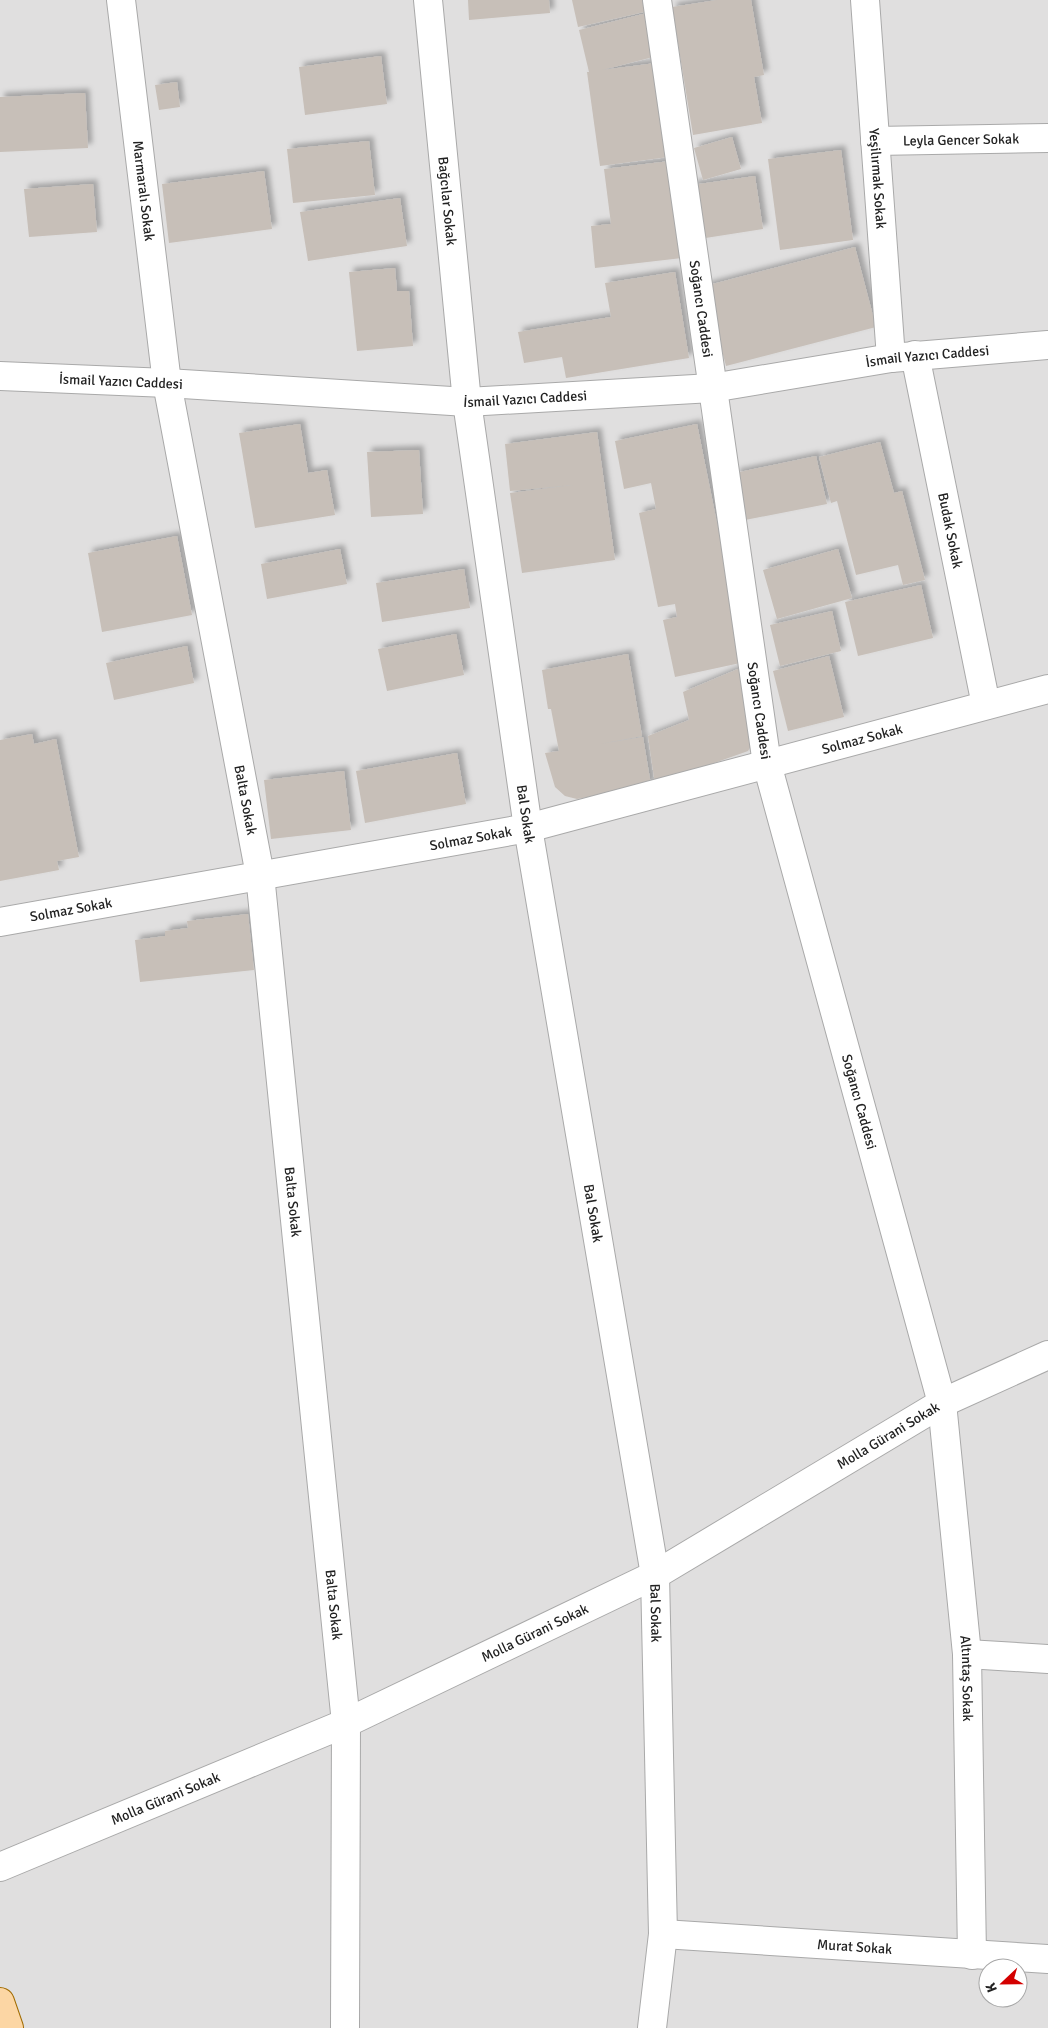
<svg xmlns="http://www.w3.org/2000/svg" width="1048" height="2028" font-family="Signika,sans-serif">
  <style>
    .residential { fill: #e0dfdf; fill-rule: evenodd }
    .building { fill: #c7bfb8; filter: url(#shadow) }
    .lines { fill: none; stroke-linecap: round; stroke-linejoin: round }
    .minor-casing { stroke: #a9a9a9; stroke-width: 30 }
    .major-casing { stroke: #a06b00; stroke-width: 30 }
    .minor { stroke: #fff; stroke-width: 28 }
    .major { stroke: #fcd6a4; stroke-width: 28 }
    .labels { text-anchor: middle; stroke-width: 4; stroke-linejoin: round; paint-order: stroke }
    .street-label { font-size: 14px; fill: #222; stroke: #fff }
  </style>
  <defs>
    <filter id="shadow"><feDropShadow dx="4.5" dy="-4.5" stdDeviation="2.5" flood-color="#0004"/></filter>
  </defs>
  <rect width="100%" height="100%" fill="#f2efe9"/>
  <path class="residential" d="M0 0H1048V2028H0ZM988 1968H1018V1998H988Z"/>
  <path class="building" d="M468 0H549L550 13 469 20Z
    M572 0H645L648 11 578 27Z
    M717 0H751L764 75 754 77 762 123 693 135 672 7Z
    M647 13 657 56 602 70 656 63 668 157 600 166 587 72H589L579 30Z
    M381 56 387 104 305 115 299 67Z
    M177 82 180 107 159 110 155 85Z
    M85 93 88 148 0 152V97Z
    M732 137 741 169 703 180 694 148Z
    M369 141 375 195 293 203 287 149Z
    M841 150 853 240 780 250 768 159Z
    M670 161 682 258 595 268 591 226 611 224 604 169Z
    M264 171 272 229 169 243 162 184Z
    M755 176 763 229 699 239 692 185Z
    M93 184 97 232 29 237 24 189Z
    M400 198 407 246 308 261 300 212Z
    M855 247 876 327 726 366 705 286Z
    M395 268 397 291H409L413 346 357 351 349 272Z
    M675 272 689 358 566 378 562 357 524 363 518 332 611 317 605 283Z
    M300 424 308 473 327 470 335 515 255 528 239 433Z
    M697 424 745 662 675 677 663 620 677 617 675 604 658 607 639 513 656 509 651 483 624 489 615 441Z
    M597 432 615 560 522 573 510 493 573 485 510 491 505 444Z
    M880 442 894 493 902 491 925 580 903 585 898 565 856 575 837 501 831 503 819 457Z
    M419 450 423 514 371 517 367 452Z
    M816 456 827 504 745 520 735 473Z
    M177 536 192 615 102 632 88 553Z
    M340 549 347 584 267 599 261 564Z
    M838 549 852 598 777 619 763 570Z
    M464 569 470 608 382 622 376 583Z
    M921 585 933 638 858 656 845 602Z
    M832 611 841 651 780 666 770 625Z
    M456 634 464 675 387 691 378 649Z
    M187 646 194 683 114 700 106 663Z
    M628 654 642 736 600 744 643 737 651 785 577 799 565 796 555 787 545 753 559 751 551 709H548L542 670Z
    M829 656 844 717 788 731 773 671Z
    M745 666 761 729 748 751 655 784 648 736 689 720 683 692Z
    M32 734 34 744 56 739 79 857 57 861 59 870 0 881V740Z
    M457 753 466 804 365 823 356 771Z
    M344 771 351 830 271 839 264 780Z
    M248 914 254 970 140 982 135 940 165 936V931L188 928 187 921Z"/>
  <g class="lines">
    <defs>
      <g id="minor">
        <path id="s1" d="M121 0 167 383 260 875 346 1723 345 2028"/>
        <path id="s2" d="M428 0 467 402 528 828 655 1575 663 1934 652 2028"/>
        <path id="s3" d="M657 0 767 764 942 1403 967 1654 972 1955"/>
        <path id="s4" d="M865 0 891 358"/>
        <path id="s5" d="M875 141 1048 138"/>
        <path id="s6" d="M915 355 986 705"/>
        <path id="s7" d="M0 376 167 383 467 402 712 388 891 358 1048 345"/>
        <path id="s8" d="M0 922 528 828 1048 689"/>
        <path d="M967 1654 1048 1659"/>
        <path id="s9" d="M0 1867 346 1723 655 1575 942 1403 1048 1355"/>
        <path id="s10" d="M663 1934 1048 1959"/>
      </g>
      <path id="major" d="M0 2002 9 2028"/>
    </defs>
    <use href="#minor" class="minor-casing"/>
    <use href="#major" class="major-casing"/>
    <use href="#minor" class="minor"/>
    <use href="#major" class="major"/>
  </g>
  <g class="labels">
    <g class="street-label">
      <text dy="5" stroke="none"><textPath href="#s5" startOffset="86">Leyla Gencer Sokak</textPath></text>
      <text dy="5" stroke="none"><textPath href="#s4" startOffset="179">Yeşilırmak Sokak</textPath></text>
      <text dy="5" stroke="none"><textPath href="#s1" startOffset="192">Marmaralı Sokak</textPath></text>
      <text dy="5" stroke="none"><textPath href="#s2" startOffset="202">Bağcılar Sokak</textPath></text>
      <text dy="5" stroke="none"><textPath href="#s3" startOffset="312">Soğancı Caddesi</textPath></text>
      <text dy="5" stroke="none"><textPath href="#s7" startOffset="931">İsmail Yazıcı Caddesi</textPath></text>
      <text dy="5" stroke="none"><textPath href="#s7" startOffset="121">İsmail Yazıcı Caddesi</textPath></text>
      <text dy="5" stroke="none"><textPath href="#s7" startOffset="526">İsmail Yazıcı Caddesi</textPath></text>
      <text dy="5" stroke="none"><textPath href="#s6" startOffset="179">Budak Sokak</textPath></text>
      <text dy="5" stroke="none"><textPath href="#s3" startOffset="718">Soğancı Caddesi</textPath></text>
      <text dy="5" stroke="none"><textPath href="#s8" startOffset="882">Solmaz Sokak</textPath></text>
      <text dy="5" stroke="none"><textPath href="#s1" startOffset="810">Balta Sokak</textPath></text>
      <text dy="5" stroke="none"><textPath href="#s2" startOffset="820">Bal Sokak</textPath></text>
      <text dy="5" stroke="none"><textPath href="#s8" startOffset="478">Solmaz Sokak</textPath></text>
      <text dy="5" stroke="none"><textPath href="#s8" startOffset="72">Solmaz Sokak</textPath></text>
      <text dy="5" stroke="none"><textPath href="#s3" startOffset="1122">Soğancı Caddesi</textPath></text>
      <text dy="5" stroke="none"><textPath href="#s1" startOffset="1215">Balta Sokak</textPath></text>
      <text dy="5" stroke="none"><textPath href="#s2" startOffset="1225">Bal Sokak</textPath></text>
      <text dy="5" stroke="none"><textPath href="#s9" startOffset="989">Molla Gürani Sokak</textPath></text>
      <text dy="5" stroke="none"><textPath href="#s1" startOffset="1620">Balta Sokak</textPath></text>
      <text dy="5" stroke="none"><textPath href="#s2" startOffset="1630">Bal Sokak</textPath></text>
      <text dy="5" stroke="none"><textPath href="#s9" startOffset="584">Molla Gürani Sokak</textPath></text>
      <text dy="5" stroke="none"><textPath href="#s3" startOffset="1711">Altıntaş Sokak</textPath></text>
      <text dy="5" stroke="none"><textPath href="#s9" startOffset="179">Molla Gürani Sokak</textPath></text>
      <text dy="5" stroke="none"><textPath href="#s10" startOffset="192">Murat Sokak</textPath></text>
    </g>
  </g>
  <g transform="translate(1003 1983) rotate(248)"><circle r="24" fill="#ffffff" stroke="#a7a7a7"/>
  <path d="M0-4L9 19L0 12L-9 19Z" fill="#d40000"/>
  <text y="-8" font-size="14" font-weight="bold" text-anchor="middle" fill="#222222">K</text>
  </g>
</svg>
